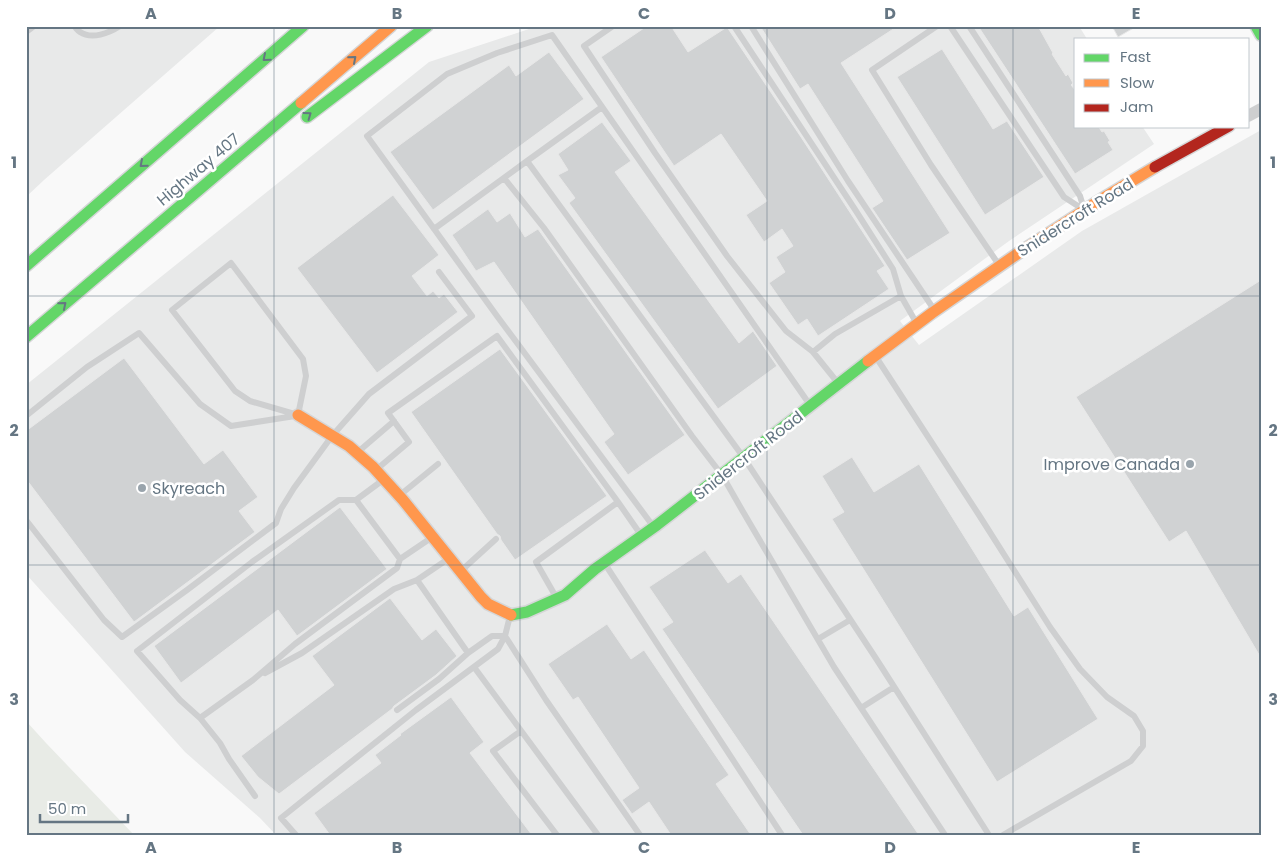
<svg xmlns="http://www.w3.org/2000/svg" width="1287" height="861" font-family="Poppins,sans-serif">
  <style>
    .built { fill: #e8e9e9 }
    .green { fill: #e8ebe6 }
    .building { fill: #d0d2d3; stroke: #e8e8e8 }
    .lines { fill: none; stroke-linecap: round; stroke-linejoin: round }
    .fast-casing { stroke: #d5d6d7; stroke-width: 14 }
    .slow-casing { stroke: #d5d6d7; stroke-width: 14 }
    .jam-casing { stroke: #d5d6d7; stroke-width: 14 }
    .lane { stroke: #cecfd0; stroke-width: 6 }
    .street { stroke: #cecfd0; stroke-width: 12 }
    .fast { stroke: #63d668; stroke-width: 11 }
    .slow { stroke: #ff974d; stroke-width: 11 }
    .jam { stroke: #b3261e; stroke-width: 11 }
    .oneway { stroke: #657683 }
    .grid { fill: none; stroke: #657683; stroke-width: 1; stroke-opacity: 0.55 }
    .poi-dot { fill: #99a4ac; stroke: #fff; stroke-width: 2 }
    .labels { text-anchor: middle; stroke-width: 5; stroke-linejoin: round; paint-order: stroke }
    .street-label { font-size: 16px; fill: #657683; stroke: #fff }
    .poi-label { font-size: 16px; fill: #657683; stroke: #fff; text-anchor: end }
    .neatline { fill: none; stroke: #657683; stroke-width: 2 }
    .grid-label { font-size: 16px; text-anchor: middle; font-weight: bold; fill: #657683 }
  </style>
  <rect width="100%" height="100%" fill="#f9f9f9"/>
  <path class="built" d="M26 26H220L44 180 26 197Z
    M538 26H1079L1087 39H1076V126H1142L1154 144 1009 241 900 321 919 345 1082 231 1261 130V835H276L260 818 185 752 26 574V385L429 62Z"/>
  <path class="green" d="M26 721 46 743 134 835H26Z"/>
  <path class="building" d="M647 26H671L688 52 727 27 801 137 885 266 877 271 889 289 818 336 807 319 798 325 769 283 785 272 776 257 793 246 782 229 764 242 746 215 767 201 721 134 674 166 601 57Z
    M760 26H898L841 63 950 233 907 260 872 208 883 201 808 84 800 89Z
    M978 26H1038L1053 53 1052 54 1066 76 1068 74 1073 83 1071 85 1076 91V126H1098L1102 132 1104 131 1110 141 1108 142 1113 150 1075 174Z
    M1112 26H1137L1118 37Z
    M942 49 993 129 1007 121 1044 177 985 215 897 77Z
    M549 52 584 99 433 210 390 152 509 65 516 76Z
    M602 122 631 161 615 172 739 343 753 331 777 366 718 409 569 203 575 198 558 175 568 170 558 154Z
    M393 195 439 255 412 276 427 296 433 291 439 298 444 294 458 312 377 373 297 268Z
    M488 209 497 222 510 213 525 237 538 229 685 435 628 475 604 442 614 434 494 262 476 271 452 235Z
    M1261 280V658L1186 531 1169 542 1076 397Z
    M500 349 607 496 515 560 501 540 500 536 497 534 411 412Z
    M124 358 204 464 223 450 258 497 239 511 255 532 134 622 26 479V431Z
    M852 457 874 492 919 464 1014 616 1028 607 1098 719 997 782 832 519 844 512 822 476Z
    M340 507 387 569 297 636 278 610 181 683 154 646Z
    M705 550 728 583 741 574 919 835H803L662 629 673 622 649 587Z
    M390 598 422 640 436 629 457 656 436 675 394 706 392 709 279 794 258 777 241 756 334 685 312 656Z
    M607 624 631 659 644 650 729 775 716 784 751 835H671L649 802 632 814 622 800 639 788 578 697 573 700 548 664Z
    M451 697 484 742 470 753 532 835H330L314 813 381 763 375 755 401 735 400 734Z"/>
  <g class="lines">
    <defs>
      <path id="fast" d="M1256 26 1261 35
        M307 117 427 26
        M26 266 303 26
        M26 337 301 103
        M511 615 527 612 565 595 595 569 657 525 868 361"/>
      <path id="slow" d="M301 103 391 26
        M868 361 932 313 1020 252 1097 202 1155 167
        M298 415 349 446 373 467 403 500 481 597 488 604 511 615"/>
      <path id="jam" d="M1155 167 1229 126"/>
    </defs>
    <use href="#fast" class="fast-casing"/>
    <use href="#slow" class="slow-casing"/>
    <use href="#jam" class="jam-casing"/>
    <path class="lane" d="M74 26C76 28 78 31 80 32 92 40 109 33 120 26
      M613 26 584 46 655 153 727 256 786 331 813 352 838 383
      M734 26 856 211 893 269 901 296 917 324
      M751 26 848 181 935 311
      M937 26 872 70 931 165 999 265
      M950 26 1064 197 1081 208
      M969 26 1080 196 1084 209
      M26 32 34 26
      M602 107 527 161 744 458 877 660 989 835
      M504 178 544 228 692 436 722 475 742 510 834 667 945 835
      M434 229 527 161
      M231 263 303 359 306 376 298 415 250 401 235 391 172 310Z
      M813 352 835 334 901 296
      M876 357 979 515 1050 627 1080 669 1107 697 1134 716 1143 731V746L1131 761 1003 835
      M26 416 87 367 139 333 200 404 231 426 295 416
      M359 451 394 421
      M377 469 409 442 388 413 497 336 618 502
      M383 480 356 500 400 559 431 538
      M400 495 438 464
      M26 520 104 620 122 637 187 590 276 523 281 509 294 488 332 436 369 394 472 316 439 272
      M653 526 497 316 367 136 447 74 497 53 552 35 810 405
      M448 559 417 580 468 653 492 636H505L510 616
      M605 564 782 835
      M462 570 496 539
      M556 597 536 562 618 502 641 535
      M505 636 546 700 640 835
      M818 639 850 620
      M474 667 598 835
      M265 673 302 653 394 589 417 580
      M861 708 894 687
      M397 710 439 679 468 653
      M200 718 253 680 295 644 397 568 400 559
      M521 731 493 751 557 835
      M255 796 229 759 220 743 200 718 180 700 137 651 252 562 339 500H356
      M296 835 281 818 416 710 498 649 505 636"/>
    <path class="street" d="M1248 116 1261 109"/>
    <use href="#fast" class="fast"/>
    <use href="#slow" class="slow"/>
    <use href="#jam" class="jam"/>
  </g>
  <defs><path id="oneway-chevron" d="M-2-3.5L2.5 0L-2 3.5" fill="none" stroke-width="1.6" stroke-linecap="round" stroke-linejoin="round" transform="scale(1.25)"/></defs>
  <g class="oneway">
    <use href="#oneway-chevron" transform="translate(266 58) rotate(139)"/>
    <use href="#oneway-chevron" transform="translate(353 59) rotate(-41)"/>
    <use href="#oneway-chevron" transform="translate(308 115) rotate(-36)"/>
    <use href="#oneway-chevron" transform="translate(143 164) rotate(139)"/>
    <use href="#oneway-chevron" transform="translate(63 305) rotate(-40)"/>
  </g>
  <path class="grid" d="M274 26V835M520 26V835M767 26V835M1013 26V835M26 296H1261M26 565H1261"/>
  <g class="poi-dot">
    <circle cx="1190" cy="464" r="5"/>
    <circle cx="142" cy="488" r="5"/>
  </g>
  <g class="labels">
    <g class="street-label">
      <text transform="translate(198 169) rotate(-40)" y="6">Highway 407</text>
      <text transform="translate(1075 217) rotate(-32)" y="6">Snidercroft Road</text>
      <text transform="translate(748 455) rotate(-38)" y="6">Snidercroft Road</text>
    </g>
    <g class="poi-label">
      <text x="1180" y="470">Improve Canada</text>
      <text x="152" y="494" text-anchor="start">Skyreach</text>
    </g>
  </g>
  <rect width="1287" height="861" fill="none" stroke="#ffffff" stroke-width="55"/>
  <rect x="1074" y="38" width="175" height="90" fill="#ffffff" stroke="#c1c8cd"/>
  <rect x="1084" y="54" width="25" height="8" fill="#63d668" stroke="#c1c8cd"/>
  <text x="1120" y="62" font-size="15" fill="#657683">Fast</text>
  <rect x="1084" y="79" width="25" height="8" fill="#ff974d" stroke="#c1c8cd"/>
  <text x="1120" y="88" font-size="15" fill="#657683">Slow</text>
  <rect x="1084" y="104" width="25" height="8" fill="#b3261e" stroke="#c1c8cd"/>
  <text x="1120" y="112" font-size="15" fill="#657683">Jam</text>
  <path d="M40 814v8h88v-8" fill="none" stroke="#657683" stroke-width="2.5"/>
  <text x="48" y="814" font-size="15" fill="#657683" stroke="#ffffff" stroke-width="4" paint-order="stroke">50 m</text>
  <rect x="28" y="28" width="1232" height="806" class="neatline"/>
  <g class="grid-label">
    <text x="151" y="19">A</text>
    <text x="397" y="19">B</text>
    <text x="644" y="19">C</text>
    <text x="890" y="19">D</text>
    <text x="1136" y="19">E</text>
    <text x="14" y="168">1</text>
    <text x="1273" y="168">1</text>
    <text x="14" y="436">2</text>
    <text x="1273" y="436">2</text>
    <text x="14" y="705">3</text>
    <text x="1273" y="705">3</text>
    <text x="151" y="853">A</text>
    <text x="397" y="853">B</text>
    <text x="644" y="853">C</text>
    <text x="890" y="853">D</text>
    <text x="1136" y="853">E</text>
  </g>
</svg>
